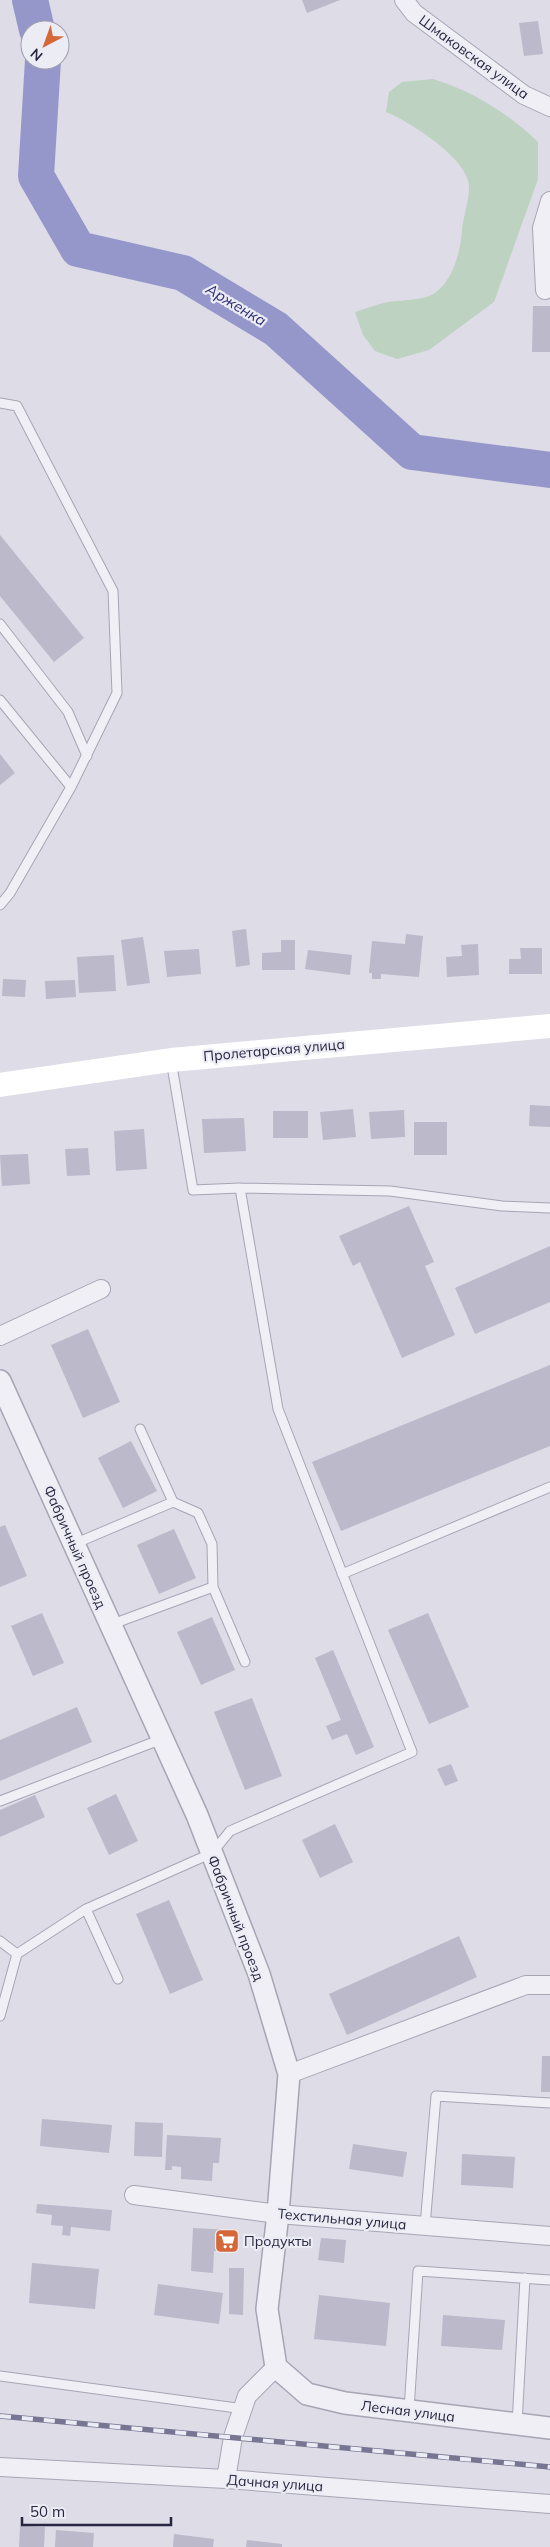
<svg xmlns="http://www.w3.org/2000/svg" width="550" height="2547" font-family="Mulish,sans-serif">
  <style>
    .green { fill: #bdd2c1 }
    .lines { fill: none; stroke-linecap: round; stroke-linejoin: round }
    .river { stroke: #9597ca; stroke-width: 36 }
    .building { fill: #bbb9ca }
    .service-casing { stroke: #a7a5b4; stroke-width: 11 }
    .minor-casing { stroke: #a7a5b4; stroke-width: 20 }
    .tertiary-casing { stroke: #a7a5b4; stroke-width: 24 }
    .service { stroke: #f0eff6; stroke-width: 9 }
    .minor { stroke: #f0eff6; stroke-width: 18 }
    .tertiary { stroke: #f0eff6; stroke-width: 21 }
    .secondary { stroke: #fff; stroke-width: 24 }
    .rail-casing { stroke: #777592; stroke-width: 5.5 }
    .rail { stroke: #ececf5; stroke-width: 4; stroke-dasharray: 11; stroke-linecap: butt }
    .labels { text-anchor: middle; stroke-width: 4.5; stroke-linejoin: round; paint-order: stroke }
    .street-label { font-size: 14px; fill: #28253e; stroke: #ececf5 }
    .poi-label { font-size: 14px; fill: #28253e; stroke: #ececf5; text-anchor: start }
    .water-label { font-size: 15px; font-style: italic; fill: #2e2e74; stroke: #ececf5 }
  </style>
  <rect width="100%" height="100%" fill="#dddce7"/>
  <path class="green" d="M433 79C471 90 509 114 538 142V179L494 302 429 350 397 359 375 351 363 335 355 312C365 309 375 305 384 303 399 299 424 302 436 292 453 280 461 250 462 230 463 217 470 198 469 185 467 158 409 121 386 112L389 92 402 82Z"/>
  <g class="lines">
    <path class="river" d="M30 0 37 30
      M43 60 36 176 78 249 183 273 276 329 412 452 550 470"/>
  </g>
  <path class="building" d="M302 0H340L307 13Z
    M538 21 543 54 524 56 519 23Z
    M533 306H550V352H532Z
    M0 535 84 638 54 662 0 596Z
    M0 754 15 773 0 785Z
    M246 929 250 965 236 967 232 931Z
    M406 934 423 936 419 977 381 974V979H372V973H369L372 941 405 944Z
    M143 937 150 983 127 986 121 940Z
    M281 940H295V970H262V953L281 952Z
    M478 944 479 975 447 977 446 957 462 956 461 945Z
    M520 948H542V974H509V959H521Z
    M199 949 201 974 167 977 164 951Z
    M308 950 352 955 350 975 305 969Z
    M114 955 116 991 79 993 77 957Z
    M3 979 26 980 25 997 2 996Z
    M75 980 76 997 46 999 45 981Z
    M530 1105 550 1106V1127L529 1126Z
    M353 1109 356 1137 323 1140 320 1112Z
    M404 1110 405 1137 371 1139 369 1112Z
    M273 1111H308V1138H273Z
    M244 1118 246 1151 204 1153 202 1119Z
    M414 1122H447V1155H414Z
    M144 1129 147 1169 116 1171 114 1131Z
    M88 1148 90 1175 67 1176 65 1149Z
    M28 1154 30 1184 2 1186 0 1155Z
    M409 1206 434 1262 425 1266 455 1335 402 1358 360 1262 353 1266 339 1236Z
    M550 1246V1302L475 1334 455 1288Z
    M88 1329 120 1402 83 1418 51 1345Z
    M550 1365V1446L341 1531 312 1462Z
    M131 1441 157 1491 123 1508 98 1458Z
    M5 1525 27 1576 0 1587V1527Z
    M174 1529 196 1578 159 1594 137 1545Z
    M42 1613 64 1663 33 1676 11 1626Z
    M428 1613 469 1707 429 1724 388 1630Z
    M212 1617 235 1670 201 1685 177 1632Z
    M333 1650 374 1747 356 1755 347 1734 332 1740 326 1726 341 1720 315 1658Z
    M252 1698 282 1776 245 1790 214 1712Z
    M77 1707 92 1742 0 1781V1740Z
    M451 1764 458 1781 445 1786 437 1769Z
    M116 1794 138 1841 109 1855 87 1808Z
    M35 1795 45 1817 0 1837V1810Z
    M335 1824 353 1862 320 1878 302 1840Z
    M169 1900 203 1980 170 1994 136 1914Z
    M459 1936 477 1977 347 2035 329 1994Z
    M542 2056H550V2092H541Z
    M42 2119 112 2125 109 2153 40 2146Z
    M135 2122 163 2123 162 2157 134 2156Z
    M167 2135 221 2138 219 2163H213L212 2181 181 2179V2167L172 2166V2170H165Z
    M353 2144 407 2152 403 2177 349 2169Z
    M462 2154 515 2157 513 2188 461 2185Z
    M37 2204 112 2210 110 2231 71 2227 70 2236 62 2235 63 2226 51 2225 52 2215 36 2213Z
    M193 2228 233 2230 232 2252 214 2251 213 2273 191 2271Z
    M321 2238 346 2240 344 2263 318 2260Z
    M32 2263 99 2269 95 2309 29 2303Z
    M229 2268H244L243 2315 229 2314Z
    M158 2284 223 2293 219 2324 154 2315Z
    M319 2295 390 2303 386 2346 314 2339Z
    M443 2315 505 2320 502 2350 441 2346Z
    M20 2526 45 2527 44 2547H19Z
    M56 2530 94 2533 93 2547H55Z
    M174 2534 214 2539 213 2547H173Z
    M247 2540 282 2544V2547H246Z"/>
  <g class="lines">
    <defs>
      <path id="service" d="M0 403 17 406 113 591 117 693 71 787 10 893 0 905
        M0 624 68 712 87 756
        M0 700 71 787
        M240 1188 390 1191 502 1206 550 1208
        M140 1429 173 1502 198 1513 212 1544 213 1587 245 1662
        M74 1544 173 1502
        M342 1574 550 1487
        M110 1625 213 1587
        M0 1801 162 1739
        M86 1909 118 1979
        M0 1941 17 1954 0 2016
        M17 1954 86 1909 212 1853 230 1831 412 1752 278 1409 240 1188 193 1190 171 1060
        M425 2226 436 2096 550 2103
        M0 2376 244 2409
        M409 2410 418 2271 550 2280
        M517 2424 525 2278"/>
      <path id="minor" d="M404 0 414 13 524 95 550 107
        M545 290 542 228 550 201
        M0 1336 101 1289
        M289 2074 526 1985H550
        M134 2195 278 2214 550 2236
        M0 2467 226 2479 550 2504
        M226 2479 233 2437 247 2396 276 2367"/>
      <path id="tertiary" d="M0 1381 197 1815 259 1974 289 2074 278 2214 267 2309 276 2367 307 2394 345 2403 550 2428"/>
    </defs>
    <use href="#service" class="service-casing"/>
    <use href="#minor" class="minor-casing"/>
    <use href="#tertiary" class="tertiary-casing"/>
    <use href="#service" class="service"/>
    <use href="#minor" class="minor"/>
    <use href="#tertiary" class="tertiary"/>
    <path class="secondary" d="M0 1085 171 1060 550 1026"/>
    <defs>
      <path id="rail" d="M0 2416 550 2467"/>
    </defs>
    <use href="#rail" class="rail-casing"/>
    <use href="#rail" class="rail"/>
  </g>
  <defs>
    <symbol id="supermarket-square" viewBox="-11 -11 22 22"><rect x="-9" y="-9" width="18" height="18" rx="4" fill="#d56839" stroke="#ececf5"/><path d="M-6-5.5h2.5l.6 2H6L4.5 2H-2.5L-4.4-4H-6ZM-1.5 3.2a1.3 1.3 0 1 0 .1 0ZM3 3.2a1.3 1.3 0 1 0 .1 0Z" fill="#fff"/></symbol>
  </defs>
  <g fill-rule="evenodd">
    <use href="#supermarket-square" x="213" y="2227" width="28" height="28"/>
  </g>
  <g class="labels">
    <g class="street-label">
      <text transform="translate(474 57) rotate(36)" y="5">Шмаковская улица</text>
      <text transform="translate(274 1050) rotate(-5)" y="5">Пролетарская улица</text>
      <text transform="translate(75 1547) rotate(66)" y="5">Фабричный проезд</text>
      <text transform="translate(236 1918) rotate(69)" y="5">Фабричный проезд</text>
      <text transform="translate(342 2219) rotate(5)" y="5">Техстильная улица</text>
      <text transform="translate(408 2411) rotate(7)" y="5">Лесная улица</text>
      <text transform="translate(275 2483) rotate(4)" y="5">Дачная улица</text>
    </g>
    <g class="poi-label">
      <text x="244" y="2246">Продукты</text>
    </g>
    <g class="water-label">
      <text transform="translate(236 305) rotate(31)" y="5">Арженка</text>
    </g>
  </g>
  <g transform="translate(45 45) rotate(221)"><circle r="24" fill="#ececf5" stroke="#9e9cac"/>
  <path d="M0-4L9 19L0 12L-9 19Z" fill="#d56839"/>
  <text y="-8" font-size="14" font-weight="bold" text-anchor="middle" fill="#28253e">N</text>
  </g>
  <path d="M22 2517v8h149v-8" fill="none" stroke="#28253e" stroke-width="2.5"/>
  <text x="30" y="2517" font-size="15" fill="#28253e" stroke="#ececf5" stroke-width="4" paint-order="stroke">50 m</text>
</svg>
